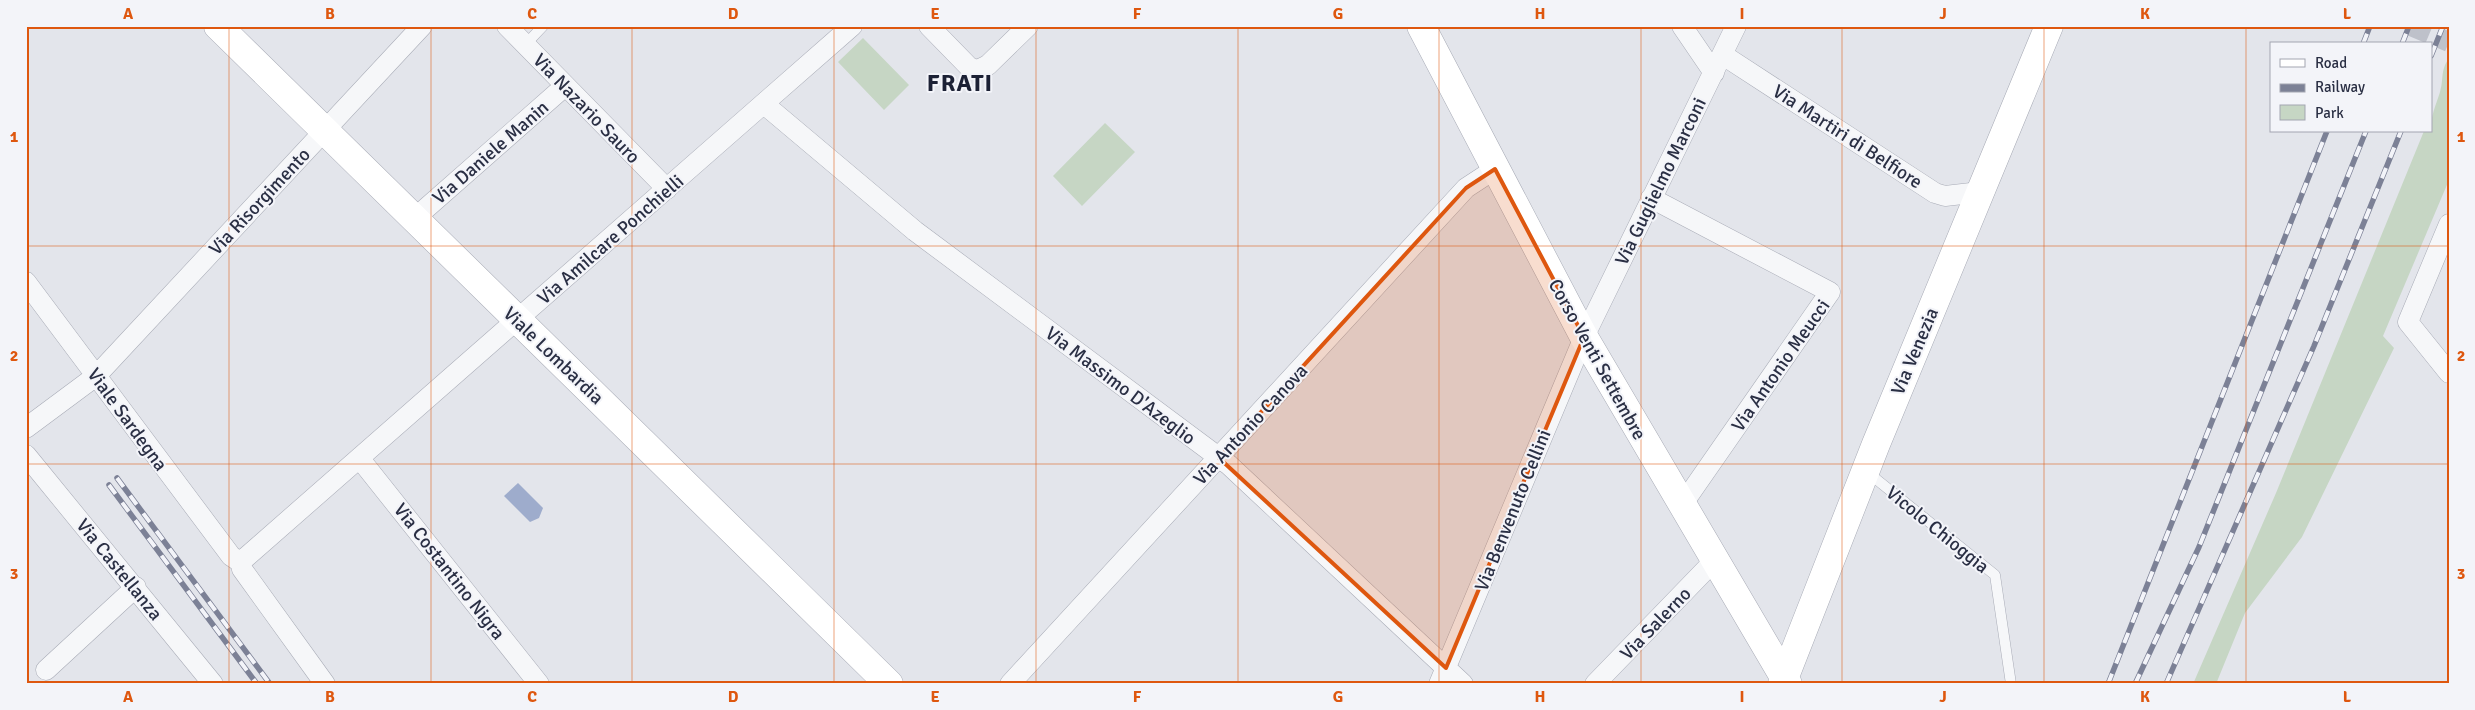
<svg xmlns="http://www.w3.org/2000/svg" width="2475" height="710" font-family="Signika,sans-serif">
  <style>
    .green { fill: #c6d6c4 }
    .water { fill: #9eaccc }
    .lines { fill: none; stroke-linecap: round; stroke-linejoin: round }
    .street-tunnel { stroke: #bec1ca; stroke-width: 20; stroke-dasharray: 20 10; stroke-linecap: butt }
    .lane-casing { stroke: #a8abb6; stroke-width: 11 }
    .street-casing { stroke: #a8abb6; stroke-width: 21 }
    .secondary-casing { stroke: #a8abb6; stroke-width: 29 }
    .lane { stroke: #f6f7f9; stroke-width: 10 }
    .street { stroke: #f6f7f9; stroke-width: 20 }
    .secondary { stroke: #fff; stroke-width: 28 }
    .rail-casing { stroke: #7c8196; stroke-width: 5.5 }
    .rail { stroke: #f3f4f9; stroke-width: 4; stroke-dasharray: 11; stroke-linecap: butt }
    .marked { fill: #de570f; fill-opacity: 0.2; stroke: #de570f; stroke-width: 4; stroke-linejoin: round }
    .grid { fill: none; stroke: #de570f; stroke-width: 1; stroke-opacity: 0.55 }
    .labels { text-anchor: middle; stroke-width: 4; stroke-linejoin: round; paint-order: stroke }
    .street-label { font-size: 19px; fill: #2a2f44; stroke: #f3f4f9 }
    .district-label { font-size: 24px; font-weight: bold; letter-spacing: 1px; fill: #1c2135; stroke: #f3f4f9 }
    .neatline { fill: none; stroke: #de570f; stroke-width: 2 }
    .grid-label { font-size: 16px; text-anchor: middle; font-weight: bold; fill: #de570f }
  </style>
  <rect width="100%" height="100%" fill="#e3e5eb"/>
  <path class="green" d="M863 38 909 85 884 110 838 62Z
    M2449 58V180L2383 336 2394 348 2302 537 2245 613 2216 684H2193L2276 493 2424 131H2431C2431 114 2435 108 2440 92 2444 79 2440 71 2449 58Z
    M1105 123 1135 152 1082 206 1053 176Z"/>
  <path class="water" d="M518 483 543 508 539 518 530 522 504 496Z"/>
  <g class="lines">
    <path class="street-tunnel" d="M2411 26 2449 42"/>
    <defs>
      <path id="lane" d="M525 45 543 26
        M1866 471 1995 575 2011 684"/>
      <path id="street" d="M507 26 667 189
        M929 26 970 68 978 70 988 65 1028 26
        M1682 26 1714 73
        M1723 55 1935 193 1945 196 1980 192
        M764 104 915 231 1229 465 1463 684
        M1651 198 1830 292 1682 505
        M415 218 565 86
        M2449 224 2408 322 2449 373
        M26 282 231 556 237 560 244 559 852 26
        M26 428 96 376 422 26
        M26 455 213 684
        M360 459 539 684
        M240 561 242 569 325 684
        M46 670 136 587
        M1010 684 1466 188 1495 169
        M1439 684 1584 337 1736 26
        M1595 684 1714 561"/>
      <path id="secondary" d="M218 26 889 684
        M1421 26 1584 337 1788 684
        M1782 684 1876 444 2049 26"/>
    </defs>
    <use href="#lane" class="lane-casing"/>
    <use href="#street" class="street-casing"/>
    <use href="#secondary" class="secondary-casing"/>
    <use href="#lane" class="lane"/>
    <use href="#street" class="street"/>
    <use href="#secondary" class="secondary"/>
    <defs>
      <path id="rail" d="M2363 44 2370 26
        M2402 44 2409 26
        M2431 56 2443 26
        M117 478 270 684
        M109 485 257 684
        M2108 684 2327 131
        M2135 684 2199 547 2366 131
        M2166 684 2314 346 2401 131"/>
    </defs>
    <use href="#rail" class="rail-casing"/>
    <use href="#rail" class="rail"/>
  </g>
  <path class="marked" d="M1495 169 1584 337 1446 668 1219 458 1466 188Z"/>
  <path class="grid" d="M229 26V684M431 26V684M632 26V684M834 26V684M1036 26V684M1238 26V684M1439 26V684M1641 26V684M1842 26V684M2044 26V684M2246 26V684M26 246H2449M26 464H2449"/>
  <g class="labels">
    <g class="street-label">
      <text transform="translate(587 108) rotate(46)" y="7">Via Nazario Sauro</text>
      <text transform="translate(1848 136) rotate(33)" y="7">Via Martiri di Belfiore</text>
      <text transform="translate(490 152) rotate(-41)" y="7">Via Daniele Manin</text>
      <text transform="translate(1660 181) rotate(-64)" y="7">Via Guglielmo Marconi</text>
      <text transform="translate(259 201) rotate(-47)" y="7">Via Risorgimento</text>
      <text transform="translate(610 239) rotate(-41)" y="7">Via Amilcare Ponchielli</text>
      <text transform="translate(1914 351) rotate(-67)" y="7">Via Venezia</text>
      <text transform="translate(554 355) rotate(44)" y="7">Viale Lombardia</text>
      <text transform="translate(1598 359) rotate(61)" y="7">Corso Venti Settembre</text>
      <text transform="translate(1780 365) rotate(-55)" y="7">Via Antonio Meucci</text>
      <text transform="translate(1121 385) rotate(37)" y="7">Via Massimo D'Azeglio</text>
      <text transform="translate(128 419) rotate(54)" y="7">Viale Sardegna</text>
      <text transform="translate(1250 424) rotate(-47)" y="7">Via Antonio Canova</text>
      <text transform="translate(1512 510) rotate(-68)" y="7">Via Benvenuto Cellini</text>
      <text transform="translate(1938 529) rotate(39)" y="7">Vicolo Chioggia</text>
      <text transform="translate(120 569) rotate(51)" y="7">Via Castellanza</text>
      <text transform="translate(450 571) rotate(52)" y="7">Via Costantino Nigra</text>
      <text transform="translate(1655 623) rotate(-46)" y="7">Via Salerno</text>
    </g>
    <g class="district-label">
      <text x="960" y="91">FRATI</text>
    </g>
  </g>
  <rect width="2475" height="710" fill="none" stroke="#f3f4f9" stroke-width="55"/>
  <rect x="2270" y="42" width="162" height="90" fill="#f3f4f9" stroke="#a3a5b1"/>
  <rect x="2280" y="59" width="25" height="8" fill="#ffffff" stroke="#a3a5b1"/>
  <text x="2315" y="68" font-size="15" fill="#2a2f44">Road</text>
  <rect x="2280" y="84" width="25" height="8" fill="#7c8196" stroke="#a3a5b1"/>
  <text x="2315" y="92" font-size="15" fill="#2a2f44">Railway</text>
  <rect x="2280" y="105" width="25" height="15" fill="#c6d6c4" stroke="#a3a5b1"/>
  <text x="2315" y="118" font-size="15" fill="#2a2f44">Park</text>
  <rect x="28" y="28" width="2420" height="654" class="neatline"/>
  <g class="grid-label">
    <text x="128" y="19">A</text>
    <text x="330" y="19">B</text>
    <text x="532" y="19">C</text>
    <text x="733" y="19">D</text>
    <text x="935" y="19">E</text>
    <text x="1137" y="19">F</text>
    <text x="1338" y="19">G</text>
    <text x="1540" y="19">H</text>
    <text x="1742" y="19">I</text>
    <text x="1943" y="19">J</text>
    <text x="2145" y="19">K</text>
    <text x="2347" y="19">L</text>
    <text x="14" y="142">1</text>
    <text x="2461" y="142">1</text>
    <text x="14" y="361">2</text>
    <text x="2461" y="361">2</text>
    <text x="14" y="579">3</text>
    <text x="2461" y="579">3</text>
    <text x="128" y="702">A</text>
    <text x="330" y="702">B</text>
    <text x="532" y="702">C</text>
    <text x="733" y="702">D</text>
    <text x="935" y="702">E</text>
    <text x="1137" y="702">F</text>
    <text x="1338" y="702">G</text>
    <text x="1540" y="702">H</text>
    <text x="1742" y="702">I</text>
    <text x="1943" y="702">J</text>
    <text x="2145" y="702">K</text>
    <text x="2347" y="702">L</text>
  </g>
</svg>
